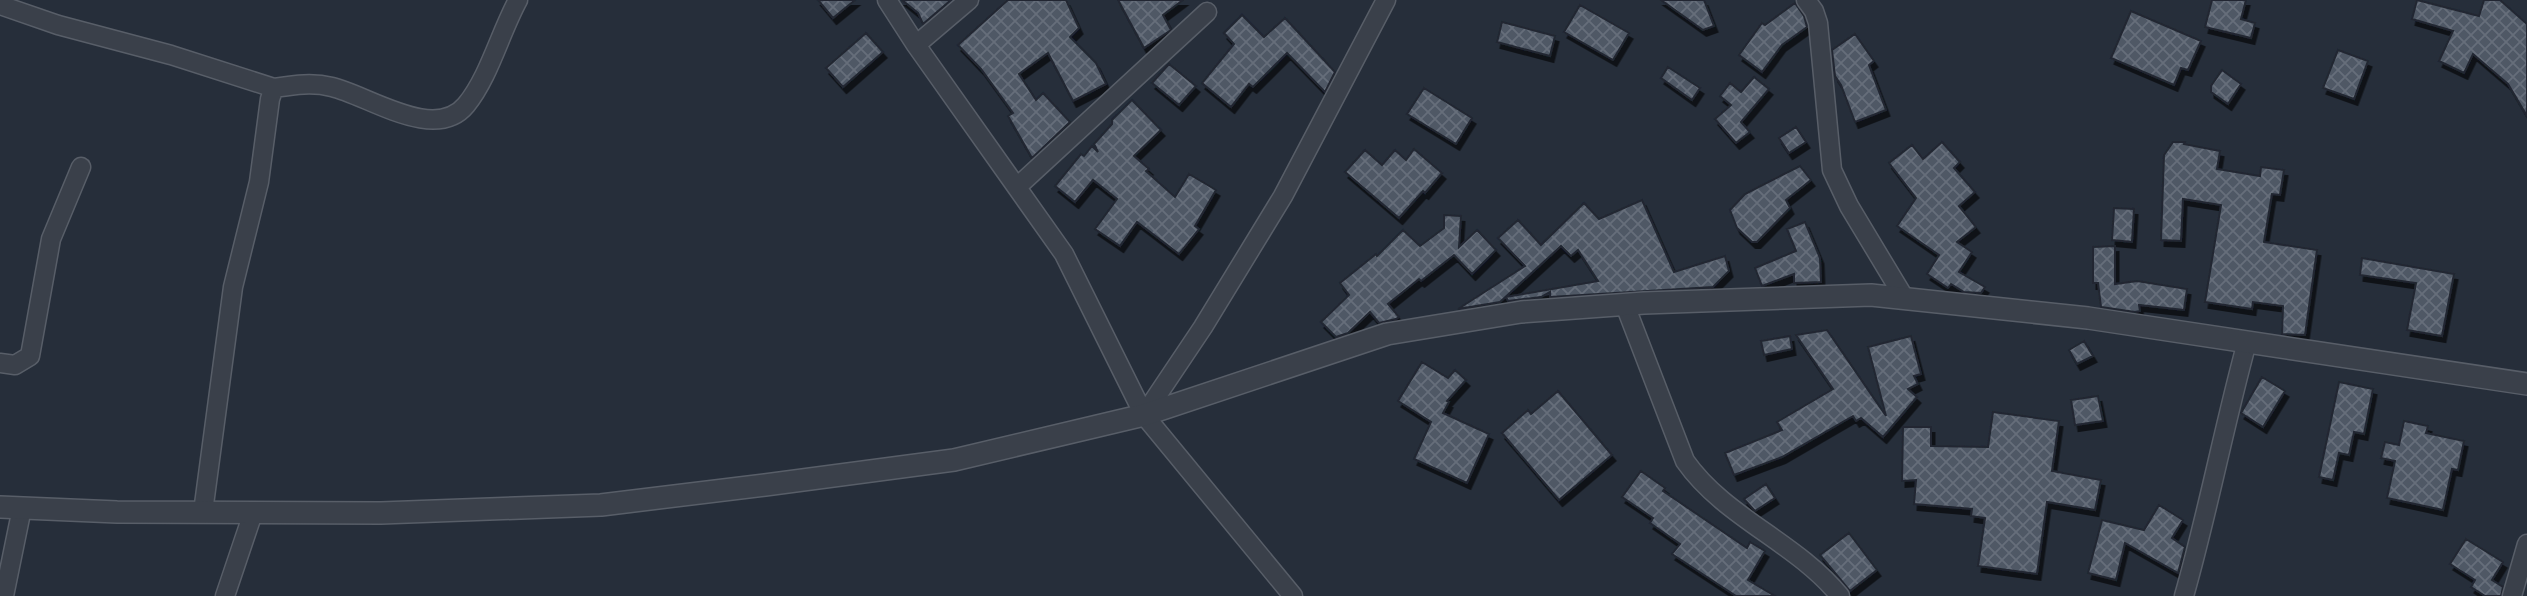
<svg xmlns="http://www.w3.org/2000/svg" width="2527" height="596" font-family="Lato,sans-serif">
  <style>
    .building { fill: url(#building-cross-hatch); stroke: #212731; stroke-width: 2; filter: url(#shadow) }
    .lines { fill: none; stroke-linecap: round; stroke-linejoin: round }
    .minor-casing { stroke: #585e68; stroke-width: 21 }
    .tertiary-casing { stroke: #585e68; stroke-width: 24 }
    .minor { stroke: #3a404a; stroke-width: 18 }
    .tertiary { stroke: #3a404a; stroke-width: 21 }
  </style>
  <defs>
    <pattern id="building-cross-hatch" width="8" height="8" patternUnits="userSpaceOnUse" patternTransform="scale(1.75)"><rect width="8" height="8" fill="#4f5865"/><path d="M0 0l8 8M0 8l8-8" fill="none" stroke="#666e7a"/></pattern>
    <filter id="shadow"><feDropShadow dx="3.5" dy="6" stdDeviation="0" flood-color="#0009"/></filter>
  </defs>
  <rect width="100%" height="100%" fill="#262e3a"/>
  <path class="building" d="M818 0H855L833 18Z
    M902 0H951L923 24 918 13Z
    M1008 0H1066L1079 28 1070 37 1096 63 1106 84 1073 101 1048 53 1019 74 1036 100 1043 93 1070 122 1032 158 1008 116 1013 113 981 69 958 45Z
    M1118 0H1183L1163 15 1171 30 1144 48Z
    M1661 0H1704L1714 26 1703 30Z
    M2212 0H2246L2241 19 2255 23 2251 38 2205 27Z
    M2417 0 2479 16 2484 0H2500L2527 24V116L2508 84 2473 54 2464 73 2439 61 2453 31 2412 19Z
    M1795 3 1804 16 1807 27 1782 45 1762 72 1739 55 1762 23 1765 25Z
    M1580 5 1629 33 1613 60 1564 32Z
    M2131 11 2201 41 2188 70 2181 68 2174 85 2111 58Z
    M1242 15 1264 37 1285 18 1335 72 1325 92 1287 53 1253 87 1249 84 1231 107 1202 83 1234 44 1224 33Z
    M1502 22 1555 36 1550 56 1497 42Z
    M866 33 883 52 843 87 826 68Z
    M1855 34 1874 61 1869 65 1886 110 1855 122 1841 85 1835 76 1832 50Z
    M2338 50 2368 61 2354 99 2323 88Z
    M1169 64 1196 86 1179 105 1152 83Z
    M1668 67 1700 88 1692 100 1661 78Z
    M2222 70 2241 84 2228 104 2211 92V86Z
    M1754 77 1769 89 1741 122 1750 132 1736 143 1715 119 1731 105 1720 96 1730 83 1741 92Z
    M1424 88 1472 118 1456 144 1407 114Z
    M1132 100 1161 130 1134 156 1149 169 1146 171 1175 197 1189 174 1216 190 1195 226 1199 229 1179 254 1137 222 1120 246 1095 229 1117 199 1093 180 1075 202 1055 186 1081 154 1084 156 1092 146 1098 152 1094 144 1112 124V120Z
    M1796 127 1806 142 1789 153 1779 138Z
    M1942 142 1960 162 1954 168 1975 192 1959 206 1976 227 1957 242 1972 252 1959 272 1985 287 1981 293 1964 292 1951 284 1948 288 1927 274 1939 255 1897 226 1916 198 1889 163 1912 145 1923 159Z
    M2173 142H2185L2184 144 2220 151 2217 169 2260 176 2261 167 2284 170 2280 195 2272 194 2264 242 2317 250 2305 335 2282 334 2283 306 2253 302 2252 309 2205 302 2221 205 2183 199 2181 241 2161 240 2164 155Z
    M1414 149 1442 173 1425 193 1423 191 1399 218 1345 172 1365 150 1382 165 1395 150 1406 160Z
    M1800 166 1811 180 1786 200 1790 208 1757 242H1752L1737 228 1730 210 1745 194Z
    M1642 200 1674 272 1725 256 1729 271 1713 287 1550 297V292L1541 297 1508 301 1506 297 1598 281 1578 250 1571 256 1561 246 1500 302 1458 309 1525 266 1498 238 1518 220 1541 245 1584 203 1599 219Z
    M2114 208 2134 209 2132 242 2112 240Z
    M1444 215 1461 216 1459 247 1477 230 1496 250 1472 274 1454 255 1421 281 1419 279 1388 304 1399 317 1396 319 1379 323 1370 312 1348 333 1336 337 1321 322 1349 295 1340 283 1376 254 1377 256 1403 230 1420 246 1444 228Z
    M1805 222 1820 258 1821 282 1794 283V274L1762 286 1755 268 1796 251 1787 229Z
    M2115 246V284L2137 281 2187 289 2184 310 2139 305 2140 311 2135 312 2101 307 2098 283H2093V247Z
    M2362 258 2454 274 2442 336 2407 330 2416 283 2360 275Z
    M1827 330 1886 416 1868 347 1911 336 1921 374 1914 376 1918 384 1908 389 1917 397 1883 437 1861 418 1856 421 1853 416 1782 457 1734 475 1725 453 1782 430 1777 422 1833 389 1796 335Z
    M1790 336 1792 349 1764 355 1761 341Z
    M2084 341 2093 356 2077 364 2069 350Z
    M1422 362 1448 378 1455 370 1466 380 1447 401 1449 402 1443 413 1489 434 1467 483 1414 459 1431 422 1398 401Z
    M2262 377 2285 391 2263 427 2241 413Z
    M2339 382 2373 389 2364 434 2354 432 2349 455 2339 453 2333 480 2319 477Z
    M1558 391 1612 455 1559 500 1502 433 1528 410 1531 414Z
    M2098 396 2103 421 2075 425 2071 400Z
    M1993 412 2059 421 2052 471 2101 480 2095 510 2047 502 2037 574 1978 566 1985 518 1971 516 1972 509 1914 504 1916 480 1902 481 1903 427H1931V446L1988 447Z
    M2404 421 2428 426 2426 433 2464 441 2458 470 2452 469 2443 510 2387 498 2395 461 2381 458 2385 442 2399 445Z
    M1641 471 1665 488 1663 491 1747 548 1750 542 1765 551 1748 580 1775 596H1736L1672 554 1680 544 1650 523 1653 518 1622 497Z
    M1766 484 1775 498 1755 511 1744 499Z
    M2159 505 2183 520 2172 538 2185 547 2178 573 2125 543 2116 580 2088 573 2102 520 2144 530Z
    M1849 533 1877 570 1850 591 1820 555Z
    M2466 539 2503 562 2492 580 2503 587 2501 596H2485L2471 587 2475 580 2450 564Z"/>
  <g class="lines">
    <defs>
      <path id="minor" d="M887 0 916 45 1064 254 1144 415 1293 596
        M1806 0 1814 11 1818 23 1832 170 1849 206 1905 299
        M0 5 58 25 171 55 274 88 270 99 259 182 233 287 203 512
        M916 45 969 0
        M274 88C294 85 312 82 332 87 367 95 435 143 466 105 489 77 500 33 518 0
        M1017 187 1207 12
        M1625 305 1685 461C1725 518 1796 542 1840 596
        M0 363 15 365 30 356 51 239 81 167
        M1144 415 1203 327 1283 196 1386 0
        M4 596 22 508
        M225 596 253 513
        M2184 596C2208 512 2224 426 2247 342
        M2512 596 2527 544"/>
      <path id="tertiary" d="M0 507 117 512 381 513 601 505 765 485 954 460 1085 429 1144 415 1387 334 1521 312 1644 303 1871 295 2088 318 2527 384"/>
    </defs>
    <use href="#minor" class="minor-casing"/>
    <use href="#tertiary" class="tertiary-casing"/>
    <use href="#minor" class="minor"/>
    <use href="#tertiary" class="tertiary"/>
  </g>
</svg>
